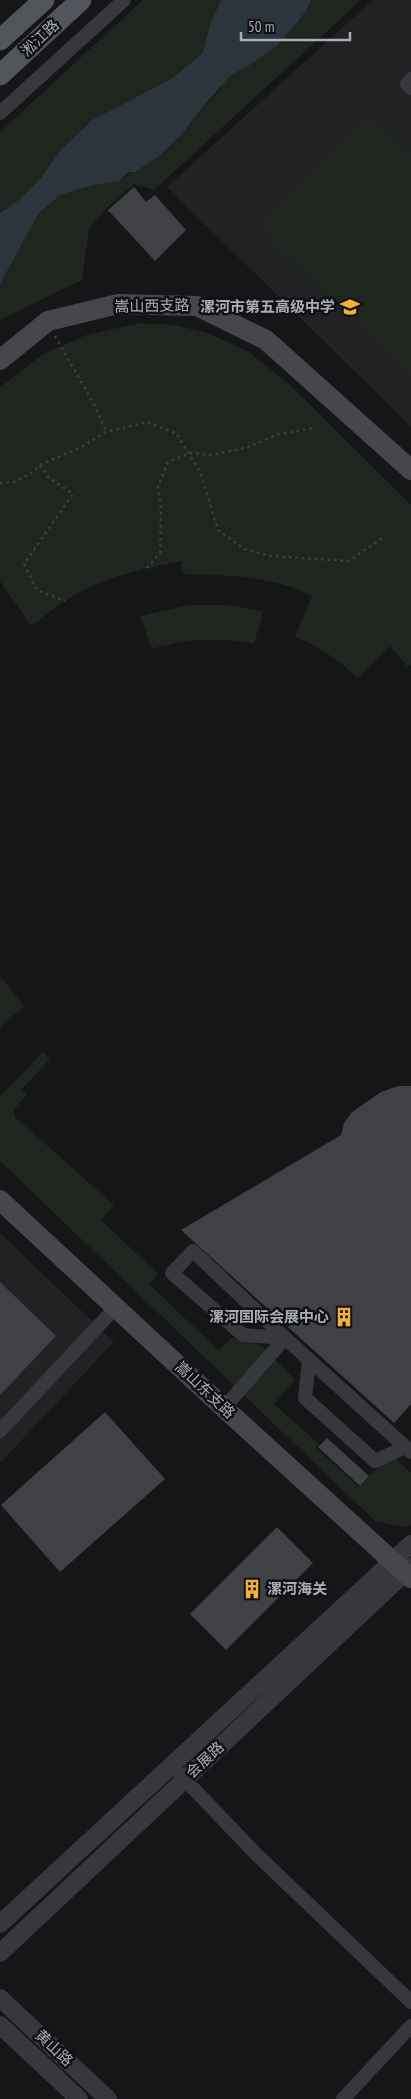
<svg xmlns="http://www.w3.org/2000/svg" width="411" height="2099" font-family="'PT Sans Narrow','Noto Sans SC',sans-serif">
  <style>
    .built { fill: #222225 }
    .green { fill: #1e261f }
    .water { fill: #2c353c }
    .building { fill: #404145 }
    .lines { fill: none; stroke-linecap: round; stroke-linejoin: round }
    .path { stroke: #3d3f44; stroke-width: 2.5; stroke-dasharray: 2.5 4; stroke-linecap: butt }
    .minor { stroke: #37383d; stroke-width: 14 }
    .tertiary { stroke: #37383d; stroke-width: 18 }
    .secondary { stroke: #45474d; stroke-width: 20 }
    .primary { stroke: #53555c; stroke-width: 21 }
    .labels { text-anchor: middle; stroke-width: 5; stroke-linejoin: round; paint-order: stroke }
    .street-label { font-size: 15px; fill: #a8adb8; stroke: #111113 }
    .poi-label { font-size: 15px; font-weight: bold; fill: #a8adb8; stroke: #111113; text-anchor: end }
  </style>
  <rect width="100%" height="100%" fill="#161618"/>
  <path class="built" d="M373 0H411V427L167 187Z
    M0 1233 114 1342 0 1463Z"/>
  <path class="green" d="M143 0H221L210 24 203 53 171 79 92 120 60 151 40 179 20 199 0 213V132Z
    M311 0H361L154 190 134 184 106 209 89 228 82 280 0 320V284L37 214 60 195 93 185 119 181 182 134 200 110 221 89 222 84 231 75 245 68 306 11Z
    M365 118 384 129 411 157V378L273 241 263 218Z
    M140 323 175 325 207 333 249 352 291 386 411 505V664L408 667 390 646 358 678C339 660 319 646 295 637L312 596C276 576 224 575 183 574L181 561C147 568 113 575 82 591 64 600 47 614 31 626L0 581V387L42 355 86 335Z
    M190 605H229L263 612 254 644C219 637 186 639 152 649L140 616Z
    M0 976 24 1006 0 1028Z
    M43 1052 50 1059 22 1089 27 1095 14 1109 15 1117 114 1205 101 1220 158 1274 149 1284 218 1350 232 1338 262 1346 295 1380 274 1404 319 1444 316 1448 359 1487 385 1460 396 1459 411 1473V1525L405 1527 375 1521 0 1161V1096Z"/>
  <path class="water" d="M221 0H311L306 11 277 46 245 68 231 75 200 110 182 134 159 156 135 172H128L119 181 93 185 60 195 38 214 0 284V213L20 199 40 179 60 151 92 120 171 79 203 53 210 24Z"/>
  <path class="building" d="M134 187 146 202 155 195 186 230 155 261 108 210Z
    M398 1086H411V1404L394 1423 181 1230 341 1135 344 1123 352 1112 381 1092Z
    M0 1282 56 1336 0 1395Z
    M105 1412 165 1479 60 1572 1 1505Z
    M327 1438 369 1476 360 1486 318 1447Z
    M277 1527 313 1563 226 1650 190 1614Z"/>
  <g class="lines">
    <path class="path" d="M55 336 94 404 106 432
      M40 465 49 478 73 494 24 564 37 590 65 601
      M0 483 14 482 30 474 40 465 83 446 106 432 147 422 176 433 200 472 218 530 244 549 270 556 349 561 385 536
      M147 568 160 553 161 511 158 487 168 462 190 453 212 455 248 447 279 434 313 428"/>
    <path class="minor" d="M411 79 407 84 411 88
      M0 113 124 0
      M193 1251 285 1338 243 1335 172 1273Z
      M309 1360 305 1398 375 1461 405 1447
      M224 1408 285 1338 411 1452
      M0 1431 116 1307
      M171 1765 255 1853 411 2002
      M343 2099 411 2026"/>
    <path class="tertiary" d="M0 1924 411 1544
      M0 1953 411 1567
      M0 1998 108 2099
      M0 2025 79 2099"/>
    <path class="secondary" d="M0 360 48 321 118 304 197 306 266 340 411 470
      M0 1200 224 1408 411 1578"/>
    <path class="primary" d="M0 40 44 0
      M0 75 81 0"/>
  </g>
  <defs>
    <symbol id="school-bare" viewBox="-9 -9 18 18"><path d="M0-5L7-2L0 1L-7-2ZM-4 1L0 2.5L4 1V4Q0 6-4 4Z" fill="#f2b134" stroke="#111113" stroke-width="2.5" paint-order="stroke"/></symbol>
    <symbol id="building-bare" viewBox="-9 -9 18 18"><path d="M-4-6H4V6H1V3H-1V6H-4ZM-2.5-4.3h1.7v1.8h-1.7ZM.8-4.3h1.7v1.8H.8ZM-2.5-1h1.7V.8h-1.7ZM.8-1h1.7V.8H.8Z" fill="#f2b134" stroke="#111113" stroke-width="2.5" paint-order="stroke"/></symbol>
  </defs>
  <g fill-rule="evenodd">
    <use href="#school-bare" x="336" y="293" width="28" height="28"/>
    <use href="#building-bare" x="330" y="1303" width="28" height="28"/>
    <use href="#building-bare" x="238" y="1575" width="28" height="28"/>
  </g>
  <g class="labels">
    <g class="street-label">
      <text transform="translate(40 38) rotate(-43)" y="5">淞江路</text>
      <text transform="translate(152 306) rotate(-1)" y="5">嵩山西支路</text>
      <text transform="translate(205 1390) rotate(43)" y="5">嵩山东支路</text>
      <text transform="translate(205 1760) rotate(-43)" y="5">会展路</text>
      <text transform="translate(54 2048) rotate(43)" y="5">黄山路</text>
    </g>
    <g class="poi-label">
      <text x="335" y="312">漯河市第五高级中学</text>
      <text x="329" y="1322">漯河国际会展中心</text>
      <text x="267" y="1594" text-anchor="start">漯河海关</text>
    </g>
  </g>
  <path d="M241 32v8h109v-8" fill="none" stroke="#a8adb8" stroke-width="2.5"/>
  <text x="248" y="32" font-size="15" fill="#a8adb8" stroke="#111113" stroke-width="4" paint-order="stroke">50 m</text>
</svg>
